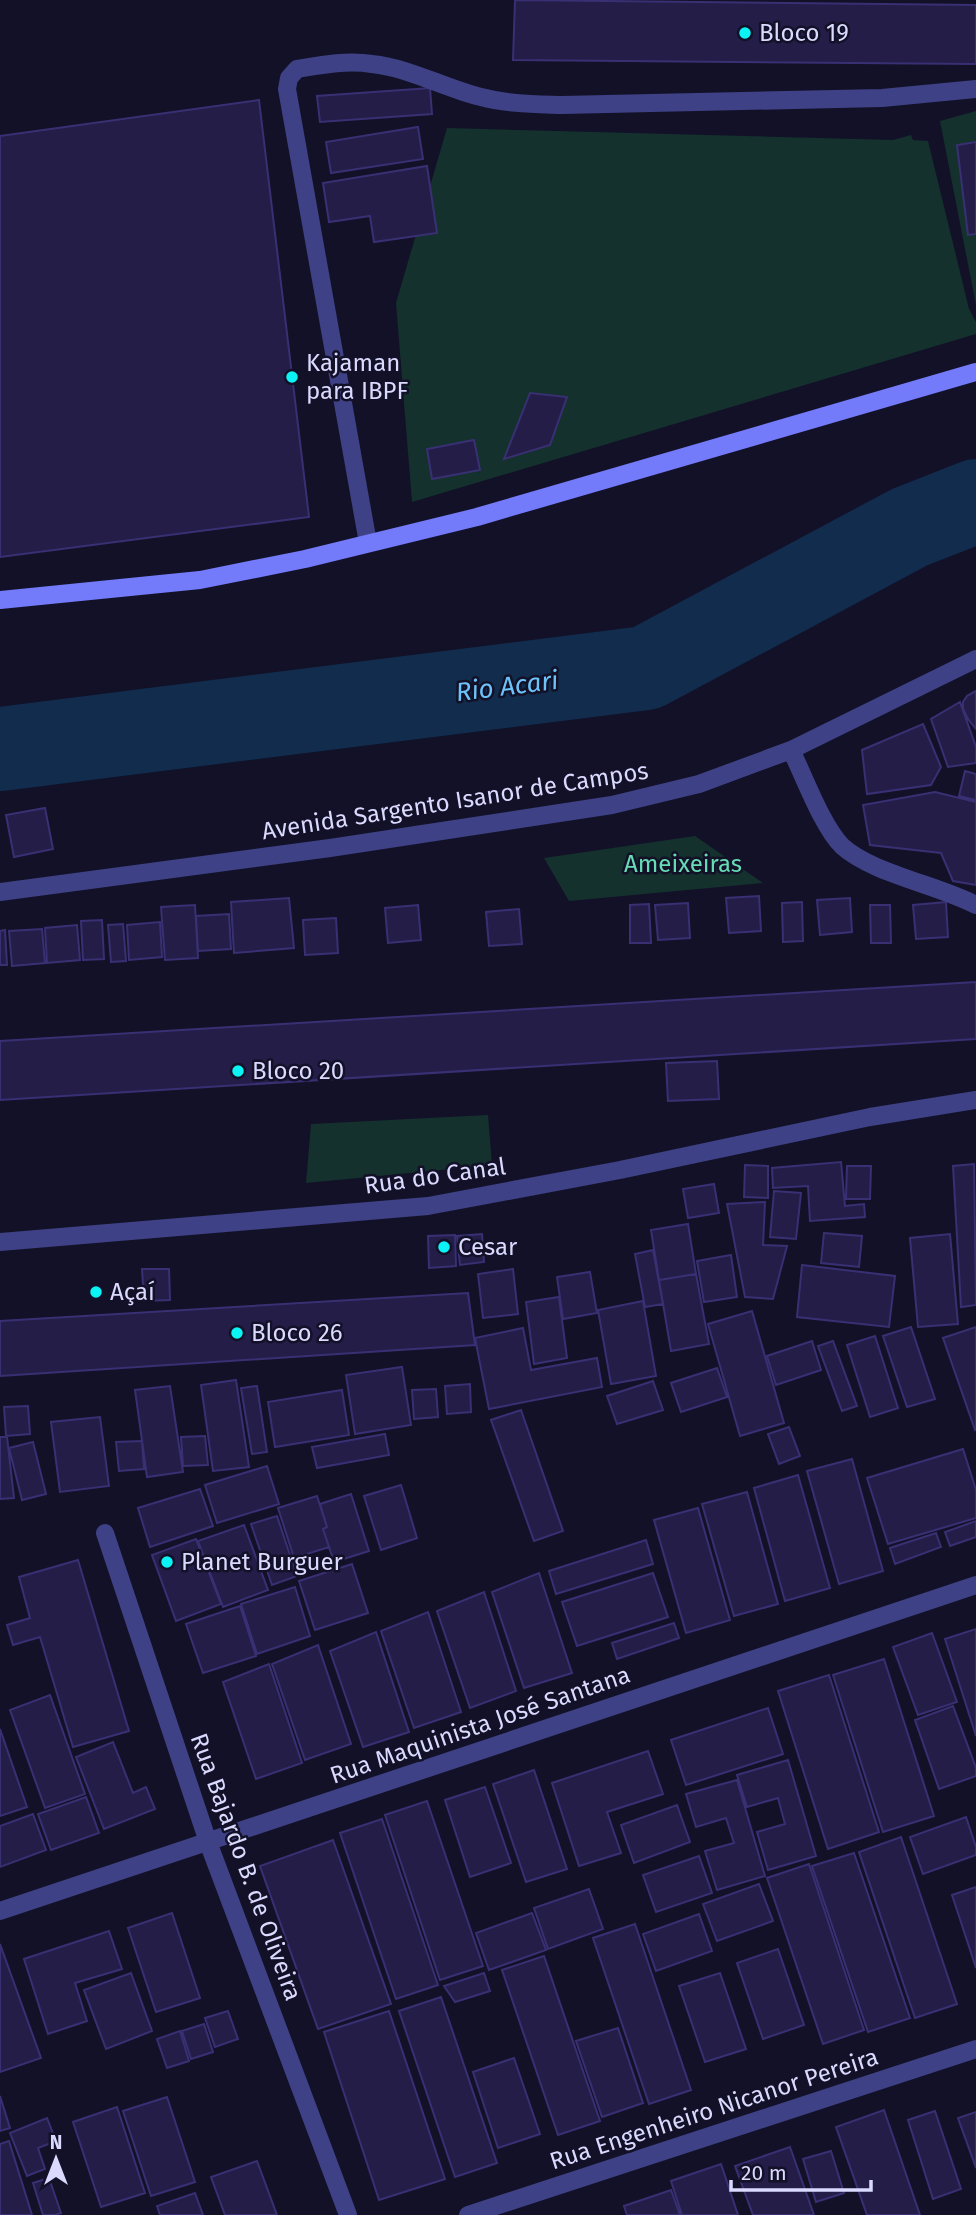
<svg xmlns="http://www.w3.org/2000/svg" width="976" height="2215" font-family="'Fira Sans',sans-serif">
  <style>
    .green { fill: #14312e }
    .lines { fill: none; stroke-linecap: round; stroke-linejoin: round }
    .river { stroke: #112c4c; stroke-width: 84 }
    .building { fill: #231d48; stroke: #383073; stroke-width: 2 }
    .street { stroke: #3e4185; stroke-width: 18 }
    .secondary { stroke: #737bfa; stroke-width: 18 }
    .poi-dot { fill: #0cf3f6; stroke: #131128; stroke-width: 2.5 }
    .labels { text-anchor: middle; stroke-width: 5; stroke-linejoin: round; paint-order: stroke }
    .poi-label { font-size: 24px; fill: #dad9fe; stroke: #131128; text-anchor: start }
    .street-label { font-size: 24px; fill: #dad9fe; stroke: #131128 }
    .park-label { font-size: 24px; fill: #66dcb5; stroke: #131128 }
    .water-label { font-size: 26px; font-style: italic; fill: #6bc3fa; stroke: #131128 }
  </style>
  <rect width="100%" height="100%" fill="#131128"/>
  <path class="green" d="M976 111V305L940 121Z
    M447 128 893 140 911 135 913 140 928 141 969 309 976 322V334L412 502 396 303Z
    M695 836 763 883 569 901 544 858Z
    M488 1115 492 1165 306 1183 311 1124Z"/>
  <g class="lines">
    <path class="river" d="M0 749 646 668 910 527 976 501"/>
  </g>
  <path class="building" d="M515 0 976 5V64L513 60Z
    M430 88 432 114 320 122 317 96Z
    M259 100 309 517 0 557V136Z
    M418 127 423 159 331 173 326 142Z
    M976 142V234L968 235 957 145Z
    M427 166 437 233 374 242 370 216 329 222 323 183Z
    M530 393 567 397 550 445 504 459Z
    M474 440 480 470 432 479 427 449Z
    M976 691V729L968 719 963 709V702L967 696Z
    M960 702 976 747V763L948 767 931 719Z
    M923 724 941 767 931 785 867 794 862 750Z
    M965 771 976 774V800L959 796Z
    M935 792 976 802V885L953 881 941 853 870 845 863 805Z
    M45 808 53 849 14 857 6 815Z
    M759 896 761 931 729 933 726 898Z
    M289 898 294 948 234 953 231 902Z
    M850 898 852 932 820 935 817 900Z
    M802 902 803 941 783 942 782 903Z
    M946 902 948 937 916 939 913 905Z
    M688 903 690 938 658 940 655 905Z
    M649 904 651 943H630V905Z
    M195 905 198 958 165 960 161 907Z
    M418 905 421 940 388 943 385 908Z
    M870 905H890L891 943H871Z
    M519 909 522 944 489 946 486 912Z
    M229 914 231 949 198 951 196 916Z
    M336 918 338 953 305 955 303 920Z
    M102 920 104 959 83 960 81 921Z
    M160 922 162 957 129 960 127 925Z
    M123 924 126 961 111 962 108 925Z
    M77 925 80 960 47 963 45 928Z
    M42 929 45 963 12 966 9 931Z
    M5 930 7 965H0V931Z
    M976 982V1039L0 1100V1041Z
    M717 1061 719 1099 668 1101 666 1063Z
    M841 1162 845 1206 864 1204 865 1217 810 1221 808 1186 773 1188 772 1168Z
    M974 1164 976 1305 961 1307 953 1166Z
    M745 1165 768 1166V1198L744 1197Z
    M847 1166H871L870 1199H846Z
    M714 1184 719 1213 688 1218 683 1189Z
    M774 1191 801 1193 796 1239 770 1237Z
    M765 1202 763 1245 787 1246 773 1299 745 1297 727 1204Z
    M688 1224 696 1274 659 1280 651 1230Z
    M824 1233 862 1236 859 1267 821 1263Z
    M482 1234 484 1262 460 1265 457 1236Z
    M950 1234 958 1324 918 1327 910 1238Z
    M455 1235 456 1266 429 1268 428 1236Z
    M653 1250 663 1304 645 1307 635 1254Z
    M731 1255 737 1297 704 1302 697 1261Z
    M802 1265 895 1276 889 1327 797 1317Z
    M142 1269H169L170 1300 144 1301Z
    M513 1269 518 1314 483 1318 478 1274Z
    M590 1272 597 1313 563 1319 557 1277Z
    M696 1274 709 1344 671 1351 659 1280Z
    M468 1293 475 1345 0 1376V1321Z
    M559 1297 567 1358 534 1364 526 1302Z
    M643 1301 656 1376 611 1384 598 1310Z
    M752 1311 784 1423 740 1436 708 1324Z
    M911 1327 935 1399 907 1407 883 1336Z
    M976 1327V1429L975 1430 943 1338Z
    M523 1328 531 1370 597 1358 602 1387 489 1409 475 1338Z
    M875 1336 898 1408 870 1417 847 1345Z
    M812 1341 821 1370 776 1385 767 1356Z
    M833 1341 857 1406 842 1411 818 1346Z
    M402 1367 411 1425 355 1434 346 1375Z
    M717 1368 727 1397 681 1412 671 1383Z
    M236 1380 249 1467 213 1471 201 1385Z
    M653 1381 663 1410 617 1424 607 1396Z
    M470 1384 471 1412 447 1414 445 1386Z
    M170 1386 183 1472 147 1477 135 1390Z
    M257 1386 267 1452 252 1454 241 1388Z
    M436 1389 438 1417 414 1419 412 1390Z
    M342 1390 349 1435 275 1447 268 1402Z
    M28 1406 30 1434 6 1436 4 1407Z
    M521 1410 563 1531 534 1541 491 1420Z
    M100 1417 109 1486 60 1492 51 1422Z
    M789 1427 800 1456 779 1464 768 1434Z
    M385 1434 389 1455 317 1468 312 1447Z
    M205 1436 208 1465 183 1466 181 1437Z
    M0 1437H7L14 1498 0 1499Z
    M142 1441 144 1469 119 1471 116 1442Z
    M33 1442 46 1494 22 1500 9 1448Z
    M963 1449 976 1490V1518L888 1544 867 1478Z
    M852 1459 883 1571 839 1584 807 1471Z
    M267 1466 279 1504 217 1523 205 1485Z
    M798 1475 830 1588 785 1601 754 1488Z
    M401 1485 417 1538 381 1550 364 1496Z
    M200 1489 213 1526 150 1547 138 1508Z
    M747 1492 778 1604 734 1616 702 1504Z
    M351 1494 369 1551 334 1562 323 1529 327 1527 320 1504Z
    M317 1496 327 1527 323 1529 329 1547 294 1558 278 1508Z
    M698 1508 730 1620 686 1633 654 1520Z
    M277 1516 297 1576 272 1585 251 1524Z
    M976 1521V1537L950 1546 945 1532Z
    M244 1525 268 1590 223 1607 198 1541Z
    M936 1533 941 1547 895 1564 890 1548Z
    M196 1539 221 1604 176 1621 152 1555Z
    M646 1540 653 1564 556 1594 549 1571Z
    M78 1560 129 1731 73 1747 40 1637 13 1645 7 1625 30 1618 19 1577Z
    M352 1564 368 1613 315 1630 299 1581Z
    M539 1573 572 1673 524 1688 492 1592Z
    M653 1573 668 1617 577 1646 562 1602Z
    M295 1587 310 1636 257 1654 241 1604Z
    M484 1592 516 1691 470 1708 437 1611Z
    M240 1606 256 1656 203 1673 186 1624Z
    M428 1612 461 1712 414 1728 381 1631Z
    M674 1623 679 1638 617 1659 612 1643Z
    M976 1629V1736L945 1639Z
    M376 1632 409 1732 363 1747 330 1651Z
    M932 1633 957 1702 918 1715 893 1647Z
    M318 1645 351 1744 305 1760 272 1664Z
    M884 1659 934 1816 883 1832 833 1675Z
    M269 1664 302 1763 256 1779 223 1682Z
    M829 1675 879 1832 828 1849 778 1691Z
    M50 1695 85 1794 45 1808 10 1710Z
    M953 1706 976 1768V1776L939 1789 915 1720Z
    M768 1708 783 1754 686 1785 671 1740Z
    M0 1729 27 1807 0 1816Z
    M113 1742 133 1793 146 1787 155 1809 104 1829 76 1757Z
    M648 1751 663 1794 607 1812 621 1853 579 1866 552 1783Z
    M788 1760 816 1856 768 1870 757 1832 785 1824 778 1798 747 1807 737 1775Z
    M534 1770 567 1869 526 1882 493 1784Z
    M737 1780 765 1876 717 1890 705 1851 734 1843 726 1818 696 1827 686 1794Z
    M485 1787 511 1863 470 1877 445 1800Z
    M86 1797 99 1833 51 1850 38 1814Z
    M427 1801 483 1966 440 1980 385 1815Z
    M677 1805 690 1842 634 1863 621 1825Z
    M33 1814 46 1850 0 1867V1826Z
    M966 1817 976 1847V1855L923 1874 910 1837Z
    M382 1819 438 1985 396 1999 340 1833Z
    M901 1837 957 2004 915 2018 859 1852Z
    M333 1840 391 2004 318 2029 260 1866Z
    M854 1853 910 2018 868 2032 812 1866Z
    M699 1856 712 1893 656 1912 643 1875Z
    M809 1864 864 2030 823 2044 767 1878Z
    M759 1884 773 1921 717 1941 703 1904Z
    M976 1887V1968L952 1895Z
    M589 1889 603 1929 548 1949 534 1908Z
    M172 1913 200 1998 156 2012 128 1928Z
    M532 1913 546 1950 489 1970 476 1933Z
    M699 1914 712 1951 656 1971 643 1934Z
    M635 1924 691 2090 649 2104 593 1938Z
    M109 1931 122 1969 75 1983 87 2021 48 2034 24 1959Z
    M0 1944 41 2058 0 2072Z
    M778 1949 804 2025 763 2039 737 1963Z
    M544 1956 600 2121 558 2135 502 1970Z
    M131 1973 152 2031 106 2049 84 1990Z
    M484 1973 490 1991 455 2002 444 1986Z
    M720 1973 746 2049 705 2062 679 1986Z
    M441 1997 497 2163 455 2177 399 2011Z
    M228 2011 238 2039 215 2047 205 2018Z
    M389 2011 445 2179 379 2200 324 2032Z
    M204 2024 213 2052 191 2059 182 2031Z
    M618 2028 643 2103 602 2117 576 2041Z
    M180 2031 189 2061 167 2068 157 2039Z
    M514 2058 540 2134 498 2148 473 2072Z
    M0 2096 10 2128 0 2131Z
    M167 2097 195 2182 151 2196 123 2111Z
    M117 2107 145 2193 101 2207 73 2122Z
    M884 2110 920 2215H867L836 2127Z
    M935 2111 961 2189 933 2199 908 2120Z
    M976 2112V2168L958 2118Z
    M47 2118 56 2141 38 2148 45 2169 27 2176 10 2133Z
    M9 2141 32 2215H0V2144Z
    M790 2147 814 2215H753L735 2166Z
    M831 2151 844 2193 816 2202 803 2159Z
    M257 2161 277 2215H225L211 2177Z
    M721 2164 738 2215H682L671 2181Z
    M49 2178 61 2213 55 2215H43L33 2183Z
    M671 2190 680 2215H627L624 2206Z
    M195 2193 203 2215H160L157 2206Z"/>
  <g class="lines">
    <path class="street" d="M368 543 287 89 289 78 297 69C321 65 347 60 372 64 410 68 444 88 481 97 507 104 534 104 562 105L882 98 976 89
      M791 750C804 776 822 826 842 846 871 873 938 885 976 905
      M0 892 330 848 612 805 699 784 791 750 976 659
      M0 1242 428 1206 620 1170 870 1117 976 1100
      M105 1533 208 1842 348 2215
      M0 1911 976 1585
      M468 2215 976 2049"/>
    <path class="secondary" d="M0 600 200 580 305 559 477 517 976 372"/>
  </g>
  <g class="poi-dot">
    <circle cx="745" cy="33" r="7"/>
    <circle cx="292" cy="377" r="7"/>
    <circle cx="238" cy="1071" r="7"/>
    <circle cx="444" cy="1247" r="7"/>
    <circle cx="96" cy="1292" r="7"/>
    <circle cx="237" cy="1333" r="7"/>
    <circle cx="167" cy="1562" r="7"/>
  </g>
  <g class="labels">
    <g class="poi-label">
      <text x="759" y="41">Bloco 19</text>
      <text x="306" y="371">Kajaman<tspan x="306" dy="28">para IBPF</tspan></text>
      <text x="252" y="1079">Bloco 20</text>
      <text x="458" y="1255">Cesar</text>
      <text x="110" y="1300">Açaí</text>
      <text x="251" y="1341">Bloco 26</text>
      <text x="181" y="1570">Planet Burguer</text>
    </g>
    <g class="street-label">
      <text transform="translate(455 801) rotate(-9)" y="8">Avenida Sargento Isanor de Campos</text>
      <text transform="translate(435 1176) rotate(-8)" y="8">Rua do Canal</text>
      <text transform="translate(480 1725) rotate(-19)" y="8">Rua Maquinista José Santana</text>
      <text transform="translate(246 1867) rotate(70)" y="8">Rua Bajardo B. de Oliveira</text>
      <text transform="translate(714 2109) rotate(-18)" y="8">Rua Engenheiro Nicanor Pereira</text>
    </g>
    <g class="park-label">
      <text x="683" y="872">Ameixeiras</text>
    </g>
    <g class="water-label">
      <text transform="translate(507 686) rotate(-7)" y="9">Rio Acari</text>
    </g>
  </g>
  <g transform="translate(56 2159)" stroke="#131128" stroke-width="5" paint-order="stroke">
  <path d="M0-5L12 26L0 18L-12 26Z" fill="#dad9fe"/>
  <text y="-10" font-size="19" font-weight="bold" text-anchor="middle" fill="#dad9fe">N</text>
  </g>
  <path d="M731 2180v10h140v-10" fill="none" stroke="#dad9fe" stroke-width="3.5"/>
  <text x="741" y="2180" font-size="21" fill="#dad9fe" stroke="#131128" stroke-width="5" paint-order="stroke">20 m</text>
</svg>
